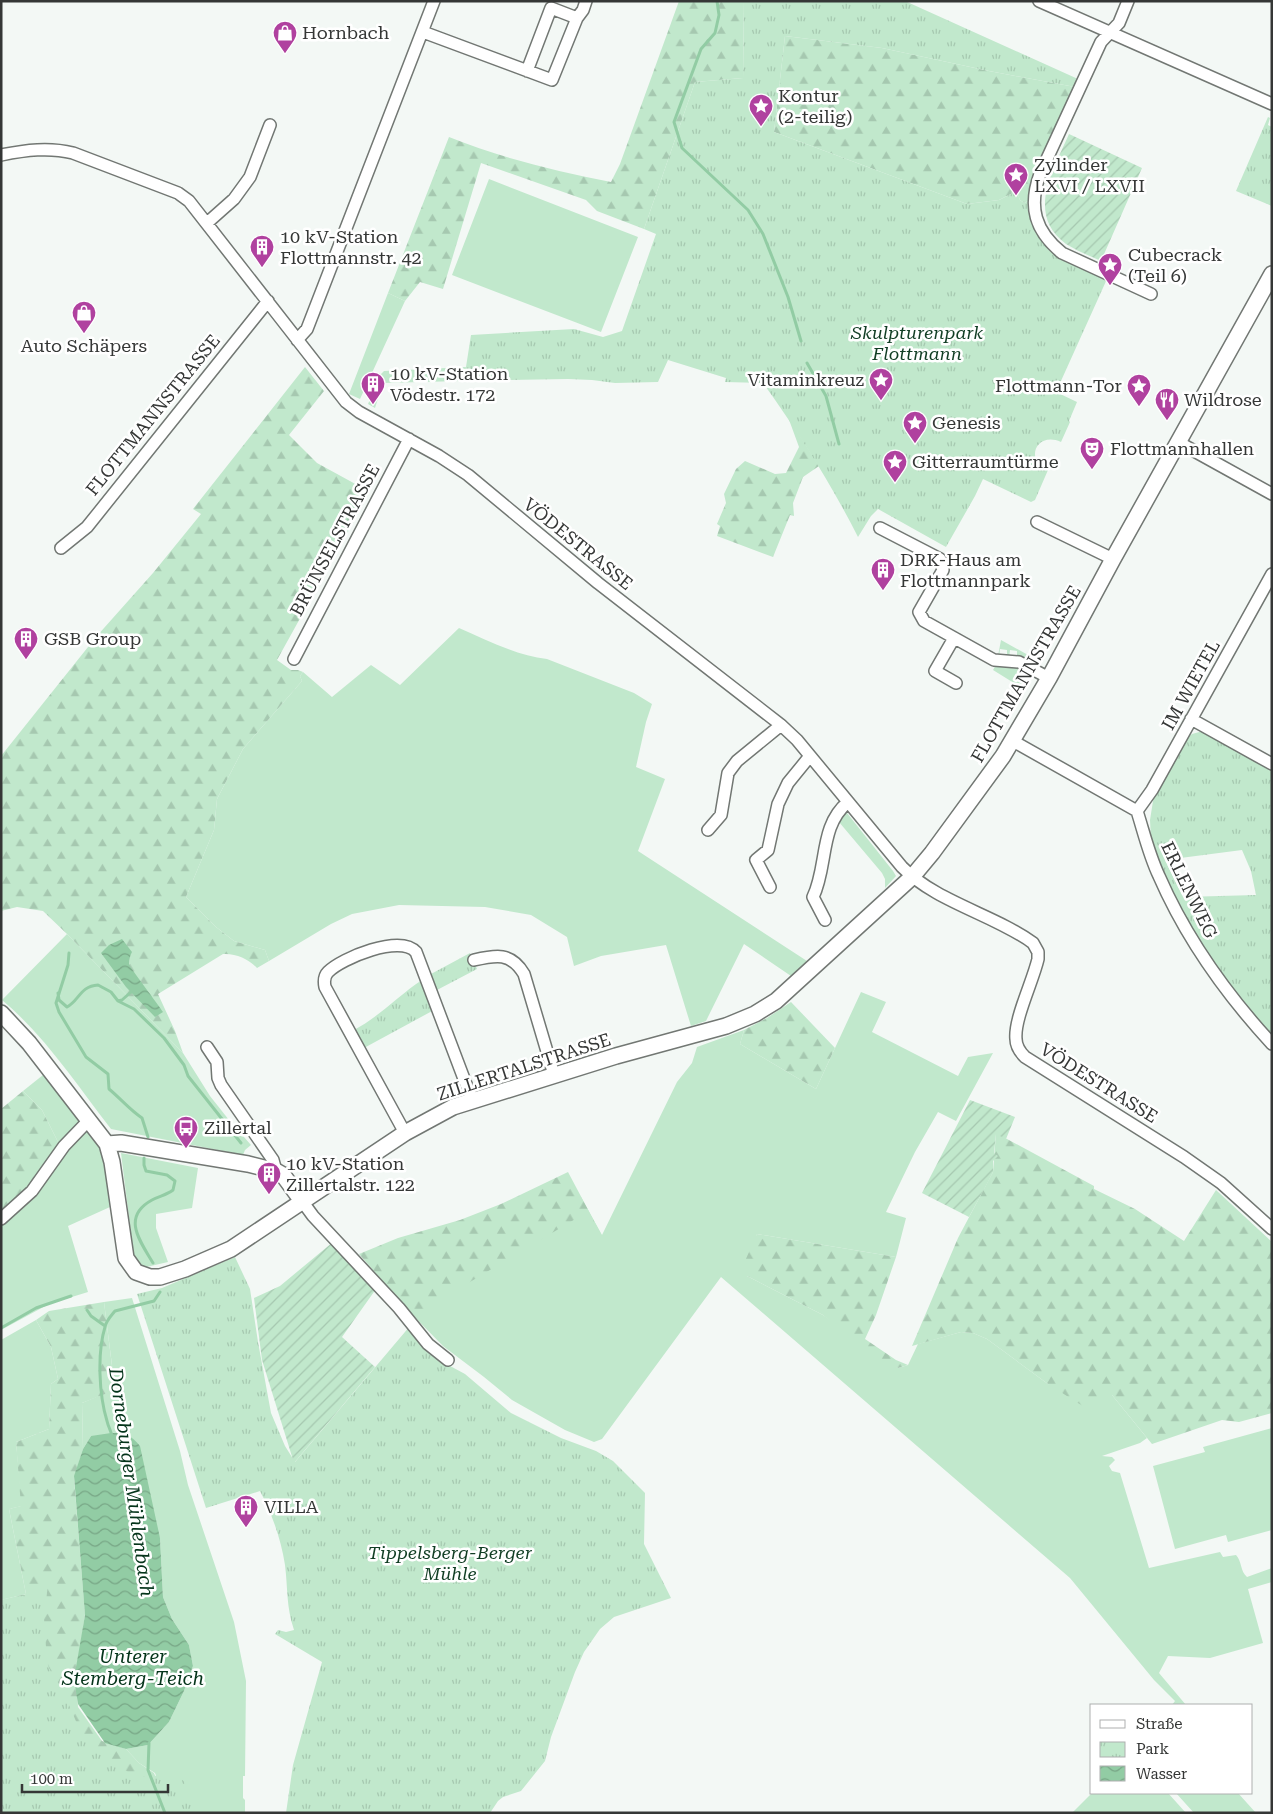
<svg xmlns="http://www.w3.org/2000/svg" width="1273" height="1814" font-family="'Roboto Serif',serif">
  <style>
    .grass { fill: #c1e8cc }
    .forest { fill: url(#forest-firs) }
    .park { fill: url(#park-tufts); fill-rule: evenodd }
    .garden { fill: url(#garden-furrows) }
    .water { fill: url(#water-waves) }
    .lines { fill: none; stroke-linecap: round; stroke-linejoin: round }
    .stream { stroke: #92cca4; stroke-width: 3 }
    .minor-casing { stroke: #727773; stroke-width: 14 }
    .tertiary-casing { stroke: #727773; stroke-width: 18 }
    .minor { stroke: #fff; stroke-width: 11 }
    .tertiary { stroke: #fff; stroke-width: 15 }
    .labels { text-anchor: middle; stroke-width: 5; stroke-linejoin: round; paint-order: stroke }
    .poi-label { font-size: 18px; fill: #353736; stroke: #fff; text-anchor: start }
    .park-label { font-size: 18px; font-style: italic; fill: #113e24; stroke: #fff }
    .street-label { font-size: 18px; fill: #353736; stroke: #fff }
    .water-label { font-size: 19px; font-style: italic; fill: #04341a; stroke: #fff }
  </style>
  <defs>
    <pattern id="forest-firs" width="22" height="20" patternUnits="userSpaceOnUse" patternTransform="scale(1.25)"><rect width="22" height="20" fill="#c1e8cc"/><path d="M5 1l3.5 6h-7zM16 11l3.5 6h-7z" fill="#a6c8b0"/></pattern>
    <pattern id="park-tufts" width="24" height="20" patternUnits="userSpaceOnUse" patternTransform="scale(1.25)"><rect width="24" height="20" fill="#c1e8cc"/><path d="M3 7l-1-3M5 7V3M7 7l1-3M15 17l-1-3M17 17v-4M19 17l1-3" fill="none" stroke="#a6c8b0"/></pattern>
    <pattern id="garden-furrows" width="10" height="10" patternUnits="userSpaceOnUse" patternTransform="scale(1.25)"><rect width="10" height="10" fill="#c1e8cc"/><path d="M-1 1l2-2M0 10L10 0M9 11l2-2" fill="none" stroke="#a6c8b0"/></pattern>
    <pattern id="water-waves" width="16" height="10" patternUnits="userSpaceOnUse" patternTransform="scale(1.25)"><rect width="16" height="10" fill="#92cca4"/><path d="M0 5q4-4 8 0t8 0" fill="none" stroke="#78a686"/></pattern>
  </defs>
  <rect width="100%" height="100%" fill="#f3f8f5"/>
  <path class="grass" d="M489 179 638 237 601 332 452 275Z
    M388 293 405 301 360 399 349 394Z
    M466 367 461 381 383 383 375 408 368 404 381 374 384 371Z
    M459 628C487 640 517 656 547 659L634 693 652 704 646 722 636 767 665 779 638 851 807 961 791 976 744 944 706 1021 691 1026 666 945 601 956 574 966 567 937 531 915 485 907 399 905 352 914 331 924 269 961 265 950 234 941 216 927 186 897 214 830 217 799 243 749 302 681 300 676 303 672 332 697 371 665 400 685Z
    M1001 640 1037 660 1034 666 1017 658V651L1010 650 1009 658 1007 657V650L1000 649 999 657 998 656Z
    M996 665 1018 668 1030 674 1027 679 1019 674 1016 679 1024 684 1022 688 993 670Z
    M844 813H847L893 871 896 876 885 888V879L882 873 839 822Z
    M67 934 183 1053 210 1096 229 1120 251 1145 245 1150 243 1155 111 1129C77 1085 45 1036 2 1000Z
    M861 992 886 1002 872 1032 958 1076 968 1057 993 1053 956 1121 938 1112 915 1152 886 1212 906 1218 896 1257 757 1234 747 1276 823 1315 898 1368 908 1365 918 1344 961 1332 973 1333 987 1339 1048 1384 1112 1395 1147 1438 1140 1443 1102 1456 1112 1457 1115 1460 1109 1466 1112 1471 1120 1473 1149 1568 1220 1552 1223 1557 1236 1555C1242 1561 1240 1571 1247 1577L1272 1568V1582L1248 1589 1263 1643 1210 1658 1168 1656 1159 1673 1186 1705H1172L1175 1701 1154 1680 1070 1578 721 1277 602 1439 594 1442 565 1430 512 1400 484 1377 443 1346 395 1297 581 1197 602 1235 677 1082 692 1063 697 1047 744 1030 740 1044 816 1089Z
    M43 1075 79 1119V1125L59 1144 42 1110 23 1091Z
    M83 1132H88C107 1151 108 1182 110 1207L68 1226 88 1292 49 1304 1 1330V1224Z
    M121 1153 198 1168 192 1208 156 1214V1228L168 1262 142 1268 134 1258Z
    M132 1298 180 1451 188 1485 234 1622 246 1681 245 1776H243V1798L245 1800V1813H170L155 1773 139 1763 126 1749 148 1745 169 1722 184 1691 193 1666 189 1645 172 1619 163 1597 160 1538 91 1436 83 1449 82 1403 115 1389 104 1302Z
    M36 1320 51 1347 58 1379 51 1384 49 1429 16 1442 22 1506 9 1509 26 1594 1 1600V1340Z
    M1272 1428V1530L1228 1542 1226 1535 1175 1549 1153 1466 1205 1452 1203 1447Z
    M1092 1793H1168L1186 1813H1072Z
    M1176 1793H1238L1256 1813H1194Z"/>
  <path class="forest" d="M679 1H744L743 78 695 82 644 229 597 211 586 200 481 163 443 289 420 282 405 301 388 293 449 137C501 158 556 171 611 182L620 164Z
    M785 36 882 48 989 71 1075 87 1030 200 1024 203 1020 200 1018 195 1022 182 1018 181 1011 194 999 200 967 204 774 132Z
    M305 367 324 391 289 435 317 463 370 492 277 660 291 670H298L303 672 300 676 302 681 243 749 217 799 214 830 186 897 216 927 234 941 265 950 269 961 257 968C249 959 235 953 223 954L158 994 175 1031 183 1053 67 934 43 911 17 907 1 911V756L96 637 153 573 201 514 193 509Z
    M788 417 819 466 803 477 793 503 794 516 790 515 773 557 717 536 720 526 717 524 726 503 724 494 736 469 745 461 775 474 786 473 799 447Z
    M791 1002 835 1048 816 1089 740 1044 744 1030 767 1018Z
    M23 1091 42 1110 59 1144 34 1185 1 1212V1109Z
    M996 1133 1094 1186V1189L1135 1209 1184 1241 1216 1190 1272 1242V1413L1239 1422 1222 1420 1152 1444 1112 1395 1089 1410 1048 1384 987 1339 973 1333 961 1332 912 1346 958 1238 993 1172Z
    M568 1172 602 1236 577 1218 413 1316 359 1254 398 1238 460 1220 501 1204Z
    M757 1234 896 1257 876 1315 865 1339 896 1360 908 1365 898 1368 873 1358 823 1315 747 1276 741 1270Z
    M104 1302 115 1390 82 1403 83 1449 74 1478 85 1614 76 1679 78 1707 102 1741 126 1749 139 1763 154 1773 170 1813H1V1600L26 1594 9 1509 21 1506 16 1442 49 1429 51 1384 58 1379 51 1347 36 1320 49 1311Z"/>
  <path class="park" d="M744 1H905L1078 79 1075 87 989 71 882 48 785 36 774 132 967 204 999 200 1011 194 1018 181H1022L1018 195 1020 200 1024 203 1030 200 1037 232 1107 279 1056 392 1077 402 1069 421 1070 422 1061 442C1036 431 1024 461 1048 470L1035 500 1031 502 983 479 975 496 946 547 878 509 871 516 858 537C830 482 799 433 763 383L725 382 726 378 668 360 658 382 615 383 592 380 568 379 461 381 466 367 471 335 574 329 603 337 622 331 656 234 644 229 695 82 743 78Z
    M1268 117 1270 118 1268 125 1272 127V206L1236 191Z
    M1203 731 1272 769V1038L1229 987 1184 917 1157 860 1151 839 1150 820 1153 801 1156 792 1185 739 1192 734ZM1242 850 1251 871 1256 895 1183 897 1165 860Z
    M470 953 477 969 437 990 431 974Z
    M422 980 434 1010 364 1048 354 1030C379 1017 399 995 422 980Z
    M235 1257 250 1289 258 1342 271 1413 285 1446 295 1462 410 1326 439 1360 465 1374 511 1413 561 1438 596 1451 613 1461 645 1493 644 1544 671 1598 614 1617 600 1629 584 1652 575 1672 551 1737 545 1761 521 1791 503 1797 498 1801 490 1813H286L293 1765 322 1662 275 1634 278 1630 286 1632 294 1630C286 1606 288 1589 285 1565 281 1539 272 1514 260 1491L206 1508 137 1294 162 1288Z
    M48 1584 44 1619 47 1661 49 1668 62 1689 82 1735 107 1758 134 1776 150 1777 168 1773 184 1781 195 1813H1V1600L26 1595 33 1589Z"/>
  <path class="garden" d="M1069 134 1142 168 1101 261C1090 256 1077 251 1066 244 1025 214 1054 169 1069 134Z
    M970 1100 1015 1117 1006 1139 996 1134 994 1153 998 1156 993 1161V1172L988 1182 969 1217 922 1193Z
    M333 1242 376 1289 342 1337 375 1367 294 1463 262 1360 254 1298 280 1286Z"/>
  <path class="water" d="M122 939 132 952C130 956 129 959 129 964 130 968 158 1004 163 1012L155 1017 126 987 101 953 109 945Z
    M111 1433C125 1433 131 1435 140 1446L160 1538 163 1597 172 1619 189 1645 193 1666 184 1691 169 1722 148 1745 126 1749 105 1743 78 1704 74 1679 85 1615 74 1476 83 1449 91 1436Z"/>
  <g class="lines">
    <path class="stream" d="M717 1 719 15 715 33 701 49 674 122 682 148 748 210 763 234 788 297 801 341
      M807 363 826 396 839 444
      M69 953 68 965 56 1003 59 1012 86 1057 108 1074 109 1089C121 1099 130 1110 142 1118L148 1137
      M58 993 59 1000 67 1007C79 1001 80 986 98 985L111 992 118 1001 134 1009 164 1038 184 1065 188 1076 241 1143
      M118 1001 122 1000 131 992
      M144 1158V1165L146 1171 167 1175 175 1181 173 1190C167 1195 159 1196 152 1200 121 1217 140 1241 153 1263
      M87 1310 91 1316 105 1326
      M1 1328 36 1308 71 1296
      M112 1436C111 1431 108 1426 107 1421 99 1395 97 1353 105 1327 106 1321 111 1316 115 1311L154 1301 160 1292
      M149 1743 148 1770 165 1813"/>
    <defs>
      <path id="minor" d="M1039 1 1272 104
        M1128 1 1119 23 1101 42 1040 174C1028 207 1035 231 1062 253L1151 294
        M423 32 552 80 577 18 583 10 586 1
        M527 71 551 8 577 18
        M1 155C26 150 49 147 73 153L178 193 189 201 346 402 359 412 439 456 468 475 598 583 781 725 797 740 902 867C936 902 995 915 1033 943L1038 952V959C1033 981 1014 1019 1016 1039 1016 1047 1020 1052 1025 1057L1184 1157 1221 1183 1272 1229
        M207 223 234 199 250 177 270 125
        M297 340 307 329 434 1
        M1178 442 1272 494
        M1037 522 1113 559
        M880 528 940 559 943 570 919 612 924 621 994 660 1019 662 1049 678
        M61 548 87 527 268 301
        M954 638 935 671 956 683
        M294 659 409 439
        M1191 719 1272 764
        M1013 741 1137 811C1144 833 1149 855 1159 876 1186 938 1226 994 1272 1044
        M1137 811 1152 790 1272 574
        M708 830 721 815 728 773 737 761 781 725
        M770 887 756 860 768 850 778 804 788 783 810 756
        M825 920 813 897C828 866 819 826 848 802
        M474 960C496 955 511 952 524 974L554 1075
        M207 1047 217 1062 218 1078 221 1085 273 1160 276 1171
        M405 1133 325 987C324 982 324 976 328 972 342 958 400 934 416 952L472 1100
        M302 1201 313 1216 399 1308 428 1344 448 1360
        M1 1219 32 1191 64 1146 89 1120"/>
      <path id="tertiary" d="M1 1013 29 1043 107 1144 112 1162 126 1258 136 1272 150 1277H160L185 1269 231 1249 405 1133 453 1107 616 1056 726 1026 755 1014 776 1001 912 877 932 853 1003 756 1049 678 1113 559 1272 274
        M107 1144 121 1143 248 1164 276 1171 283 1175 302 1201"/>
    </defs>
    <use href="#minor" class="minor-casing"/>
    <use href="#tertiary" class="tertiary-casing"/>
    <use href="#minor" class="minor"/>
    <use href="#tertiary" class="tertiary"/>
  </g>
  <defs>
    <symbol id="shop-pin" viewBox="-11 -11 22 30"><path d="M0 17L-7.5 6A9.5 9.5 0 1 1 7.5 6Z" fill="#b0419f" stroke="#fff"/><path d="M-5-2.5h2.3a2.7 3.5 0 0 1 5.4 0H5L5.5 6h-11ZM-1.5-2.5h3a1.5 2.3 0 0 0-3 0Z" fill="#fff"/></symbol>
    <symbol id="sight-pin" viewBox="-11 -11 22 30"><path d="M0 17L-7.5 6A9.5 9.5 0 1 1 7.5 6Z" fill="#b0419f" stroke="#fff"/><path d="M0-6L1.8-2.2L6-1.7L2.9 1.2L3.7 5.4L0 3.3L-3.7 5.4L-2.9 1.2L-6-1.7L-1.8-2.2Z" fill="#fff"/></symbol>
    <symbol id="building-pin" viewBox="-11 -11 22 30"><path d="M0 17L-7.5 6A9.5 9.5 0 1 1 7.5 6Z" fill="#b0419f" stroke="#fff"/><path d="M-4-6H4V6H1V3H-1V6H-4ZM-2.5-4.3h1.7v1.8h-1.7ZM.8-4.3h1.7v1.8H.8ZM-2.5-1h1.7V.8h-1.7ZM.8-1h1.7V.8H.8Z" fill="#fff"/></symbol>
    <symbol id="restaurant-pin" viewBox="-11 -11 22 30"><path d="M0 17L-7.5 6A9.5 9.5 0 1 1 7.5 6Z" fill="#b0419f" stroke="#fff"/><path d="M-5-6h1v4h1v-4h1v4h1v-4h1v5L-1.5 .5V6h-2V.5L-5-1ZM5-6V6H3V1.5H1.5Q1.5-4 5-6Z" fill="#fff"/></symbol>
    <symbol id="theatre-pin" viewBox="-11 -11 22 30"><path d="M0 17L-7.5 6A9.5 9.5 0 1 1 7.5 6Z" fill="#b0419f" stroke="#fff"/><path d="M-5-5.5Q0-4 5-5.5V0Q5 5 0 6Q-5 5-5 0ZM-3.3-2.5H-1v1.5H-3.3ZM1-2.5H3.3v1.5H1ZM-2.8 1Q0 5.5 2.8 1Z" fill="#fff"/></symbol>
    <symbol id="bus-pin" viewBox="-11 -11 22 30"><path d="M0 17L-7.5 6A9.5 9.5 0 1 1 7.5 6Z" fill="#b0419f" stroke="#fff"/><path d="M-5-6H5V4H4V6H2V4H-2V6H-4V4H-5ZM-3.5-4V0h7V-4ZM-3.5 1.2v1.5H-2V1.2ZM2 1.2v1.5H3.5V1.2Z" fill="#fff"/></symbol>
  </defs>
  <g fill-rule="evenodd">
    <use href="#shop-pin" x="271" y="19" width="28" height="38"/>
    <use href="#sight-pin" x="747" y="92" width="28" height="38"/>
    <use href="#sight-pin" x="1002" y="161" width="28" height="38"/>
    <use href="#building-pin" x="248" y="233" width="28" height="38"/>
    <use href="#sight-pin" x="1096" y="251" width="28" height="38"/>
    <use href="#shop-pin" x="70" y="299" width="28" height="38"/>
    <use href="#sight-pin" x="867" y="366" width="28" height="38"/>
    <use href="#building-pin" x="359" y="370" width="28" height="38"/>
    <use href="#sight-pin" x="1125" y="372" width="28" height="38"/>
    <use href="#restaurant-pin" x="1153" y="386" width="28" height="38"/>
    <use href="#sight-pin" x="901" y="409" width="28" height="38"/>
    <use href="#theatre-pin" x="1078" y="435" width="28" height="38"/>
    <use href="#sight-pin" x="881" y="448" width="28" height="38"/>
    <use href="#building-pin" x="869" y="556" width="28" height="38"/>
    <use href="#building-pin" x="12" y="625" width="28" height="38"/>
    <use href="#bus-pin" x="172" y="1114" width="28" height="38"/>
    <use href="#building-pin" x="255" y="1160" width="28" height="38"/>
    <use href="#building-pin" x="232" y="1493" width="28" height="38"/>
  </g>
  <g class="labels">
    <g class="poi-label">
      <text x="302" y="39">Hornbach</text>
      <text x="778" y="102">Kontur<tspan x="778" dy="21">(2-teilig)</tspan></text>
      <text x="1034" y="171">Zylinder<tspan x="1034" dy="21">LXVI / LXVII</tspan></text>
      <text x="280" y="243">10 kV-Station<tspan x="280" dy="21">Flottmannstr. 42</tspan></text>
      <text x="1128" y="261">Cubecrack<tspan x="1128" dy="21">(Teil 6)</tspan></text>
      <text x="84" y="352" text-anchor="middle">Auto Schäpers</text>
      <text x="390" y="380">10 kV-Station<tspan x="390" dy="21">Vödestr. 172</tspan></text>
      <text x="864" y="386" text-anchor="end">Vitaminkreuz</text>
      <text x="1122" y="392" text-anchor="end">Flottmann-Tor</text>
      <text x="1184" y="406">Wildrose</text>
      <text x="932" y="429">Genesis</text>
      <text x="1110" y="455">Flottmannhallen</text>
      <text x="912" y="468">Gitterraumtürme</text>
      <text x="900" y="566">DRK-Haus am<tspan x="900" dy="21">Flottmannpark</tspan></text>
      <text x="44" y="645">GSB Group</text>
      <text x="204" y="1134">Zillertal</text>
      <text x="286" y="1170">10 kV-Station<tspan x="286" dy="21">Zillertalstr. 122</tspan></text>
      <text x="264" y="1513">VILLA</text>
    </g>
    <g class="park-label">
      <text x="917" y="339">Skulpturenpark<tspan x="917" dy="21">Flottmann</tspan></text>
      <text x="450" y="1559">Tippelsberg-Berger<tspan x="450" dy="21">Mühle</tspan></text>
    </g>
    <g class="street-label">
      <text transform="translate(153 415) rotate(-51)" y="6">FLOTTMANNSTRASSE</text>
      <text transform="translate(335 540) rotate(-62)" y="6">BRÜNSELSTRASSE</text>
      <text transform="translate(578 544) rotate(39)" y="6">VÖDESTRASSE</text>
      <text transform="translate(1026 674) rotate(-60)" y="6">FLOTTMANNSTRASSE</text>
      <text transform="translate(1191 685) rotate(-61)" y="6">IM WIETEL</text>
      <text transform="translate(1189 890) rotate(64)" y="6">ERLENWEG</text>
      <text transform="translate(524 1067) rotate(-18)" y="6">ZILLERTALSTRASSE</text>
      <text transform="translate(1099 1083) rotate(32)" y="6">VÖDESTRASSE</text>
    </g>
    <g class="water-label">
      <text transform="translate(132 1482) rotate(82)" y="7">Dorneburger Mühlenbach</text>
      <text x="133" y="1663">Unterer<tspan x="133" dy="22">Stemberg-Teich</tspan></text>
    </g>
  </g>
  <rect width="1273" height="1814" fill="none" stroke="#353736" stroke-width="5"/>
  <rect x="1090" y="1704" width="162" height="90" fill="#ffffff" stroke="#aeafaf"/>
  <rect x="1100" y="1720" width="25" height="8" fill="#ffffff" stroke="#aeafaf"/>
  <text x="1136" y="1729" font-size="15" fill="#353736">Straße</text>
  <rect x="1100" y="1742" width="25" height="15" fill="url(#park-tufts)" stroke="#aeafaf"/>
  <text x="1136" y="1754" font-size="15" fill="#353736">Park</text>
  <rect x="1100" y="1766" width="25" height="15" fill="url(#water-waves)" stroke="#aeafaf"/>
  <text x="1136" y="1779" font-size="15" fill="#353736">Wasser</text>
  <path d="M22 1784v8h146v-8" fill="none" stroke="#353736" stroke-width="2.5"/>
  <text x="30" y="1784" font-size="15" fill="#353736" stroke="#ffffff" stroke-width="4" paint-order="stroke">100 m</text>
</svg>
